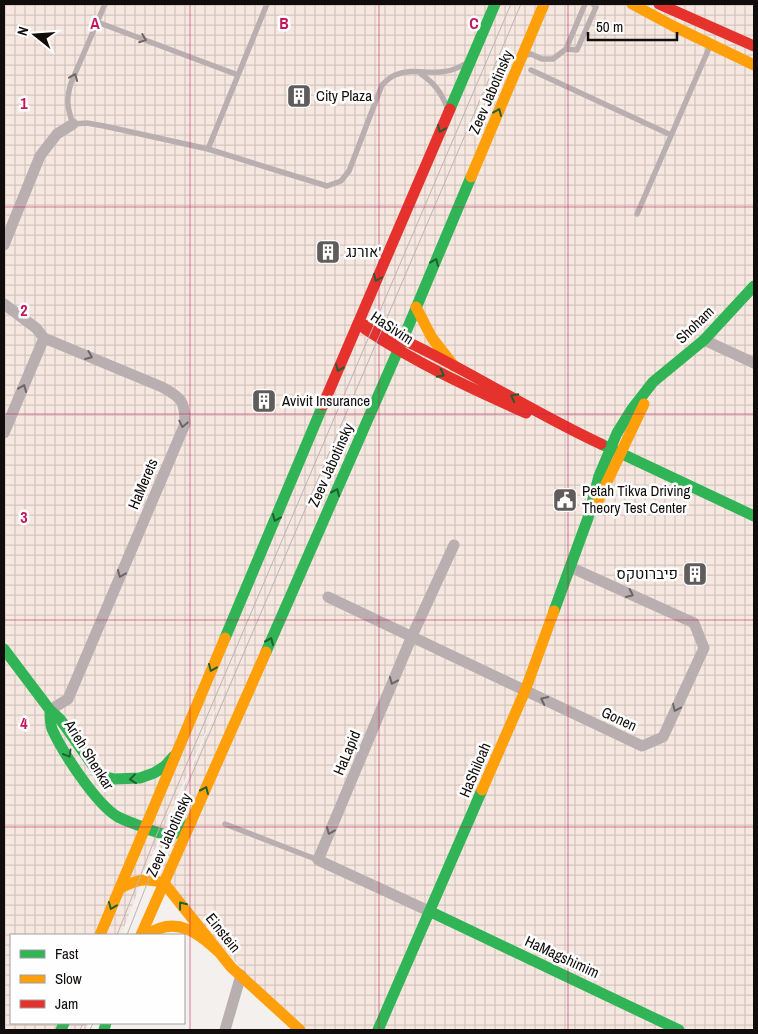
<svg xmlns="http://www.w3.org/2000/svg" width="758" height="1034" font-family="'Archivo Narrow',Heebo,sans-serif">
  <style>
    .industrial { fill: url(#industrial-grid) }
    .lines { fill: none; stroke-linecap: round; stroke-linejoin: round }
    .lane { stroke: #baafb0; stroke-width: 5.5 }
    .street { stroke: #baafb0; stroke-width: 11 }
    .fast { stroke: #30b455; stroke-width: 11 }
    .slow { stroke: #ff9f0a; stroke-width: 11 }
    .jam { stroke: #e5322d; stroke-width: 11 }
    .tram { stroke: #bdb4b6; stroke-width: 1 }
    .oneway { stroke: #6e6666 }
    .oneway2 { stroke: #206030 }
    .grid { fill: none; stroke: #c2185b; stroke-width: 1; stroke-opacity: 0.55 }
    .labels { text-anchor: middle; stroke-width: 5; stroke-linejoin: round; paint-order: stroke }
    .street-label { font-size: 15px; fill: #100d0c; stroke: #fefefe }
    .poi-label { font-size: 15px; fill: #100d0c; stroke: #fefefe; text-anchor: start }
    .grid-label { font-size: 16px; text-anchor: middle; font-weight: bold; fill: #c2185b; stroke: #fefefe; stroke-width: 5; stroke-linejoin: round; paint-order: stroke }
  </style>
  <defs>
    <pattern id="industrial-grid" width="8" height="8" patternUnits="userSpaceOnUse" patternTransform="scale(1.25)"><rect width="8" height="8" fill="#f6e8e0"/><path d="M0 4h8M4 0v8" fill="none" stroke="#d2c6bf"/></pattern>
  </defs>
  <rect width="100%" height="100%" fill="#f4f0ee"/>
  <path class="industrial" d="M4 4H754V1030H302L244 972 151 864 257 614 148 865 121 935H11V1023H88L86 1030H4Z"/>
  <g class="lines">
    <path class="lane" d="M105 4 71 83C66 100 67 107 73 124L87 123 104 126 208 149 327 186 341 181 349 171 382 85C386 81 390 77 395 75 420 65 436 81 465 64
      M97 22 238 75
      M566 49 577 50 596 7 593 4
      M526 55 531 54 542 59H553L566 49 585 4
      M531 70 671 135
      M421 74C434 83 441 92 447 107
      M208 149 267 4
      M637 214 710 46
      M225 824 318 860"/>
    <path class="street" d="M4 245 40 156 57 134 73 124
      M4 304 36 328 44 338 162 387C182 398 185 401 185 424L68 699 50 710
      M704 340 754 363
      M4 433 44 338
      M328 597 642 746 663 737 704 648 694 623 570 567
      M431 912 318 860 412 636 454 545
      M225 1030 241 975"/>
    <path class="fast" d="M450 109 495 4
      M601 444 754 516
      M554 611 588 518 599 476 617 433 632 409 653 382 704 340 754 286
      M225 638 323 405
      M4 649 50 710 60 719 94 767 103 776 114 779 140 778 154 773 165 766 174 756
      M266 652 403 339 471 177
      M50 710C50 716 50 724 52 729 63 753 96 804 118 817 126 821 135 824 143 827 164 836 175 840 191 822
      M431 912 679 1030
      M61 1030 64 1023
      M104 1030 106 1023
      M378 1030 482 790"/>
    <path class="slow" d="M632 4 673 26 754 65
      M471 177 544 4
      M416 307 432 338 454 366
      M598 501 644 404
      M482 790 525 691 554 611
      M119 889C135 880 146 877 164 883L231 967 300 1030
      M100 935 225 638
      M141 935 266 652
      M147 935C177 914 199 934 221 954"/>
    <path class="jam" d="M659 4 754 46
      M358 323C390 332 419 347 449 363 500 390 549 420 601 444
      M365 329C416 363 470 388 526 413
      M323 405 450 109"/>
    <path class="tram" d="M117 935 154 841 248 620 511 4
      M127 935 166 835 521 4
      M80 1030 83 1023
      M90 1030 93 1023"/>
  </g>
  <defs><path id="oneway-chevron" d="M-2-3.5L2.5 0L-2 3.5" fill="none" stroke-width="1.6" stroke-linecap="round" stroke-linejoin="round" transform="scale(1.25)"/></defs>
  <g class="oneway">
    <use href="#oneway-chevron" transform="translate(143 39) rotate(21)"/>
    <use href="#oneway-chevron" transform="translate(74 77) rotate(-68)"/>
    <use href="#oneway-chevron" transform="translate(89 356) rotate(23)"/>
    <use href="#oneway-chevron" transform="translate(23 388) rotate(-67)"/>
    <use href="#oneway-chevron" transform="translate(183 424) rotate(102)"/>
    <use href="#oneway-chevron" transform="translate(121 574) rotate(113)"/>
    <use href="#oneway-chevron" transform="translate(630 594) rotate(25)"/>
    <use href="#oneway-chevron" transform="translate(393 681) rotate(113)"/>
    <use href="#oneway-chevron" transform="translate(544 700) rotate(-155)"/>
    <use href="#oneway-chevron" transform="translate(676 708) rotate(115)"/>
    <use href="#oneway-chevron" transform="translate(330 831) rotate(113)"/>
  </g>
  <g class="oneway2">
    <use href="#oneway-chevron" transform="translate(498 112) rotate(-67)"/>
    <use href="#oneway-chevron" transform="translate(441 129) rotate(113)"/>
    <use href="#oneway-chevron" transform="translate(435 262) rotate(-67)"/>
    <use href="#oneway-chevron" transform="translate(377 278) rotate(113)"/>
    <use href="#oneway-chevron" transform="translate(339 368) rotate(113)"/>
    <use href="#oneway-chevron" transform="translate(441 374) rotate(28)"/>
    <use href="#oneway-chevron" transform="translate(514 397) rotate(-152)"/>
    <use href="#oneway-chevron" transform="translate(336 492) rotate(-66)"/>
    <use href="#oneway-chevron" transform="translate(276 518) rotate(113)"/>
    <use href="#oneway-chevron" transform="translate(270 641) rotate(-66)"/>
    <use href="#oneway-chevron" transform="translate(212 668) rotate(113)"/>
    <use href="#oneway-chevron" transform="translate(68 754) rotate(59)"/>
    <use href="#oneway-chevron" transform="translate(133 779) rotate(173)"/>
    <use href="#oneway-chevron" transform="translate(205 790) rotate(-66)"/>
    <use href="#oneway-chevron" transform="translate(182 905) rotate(-128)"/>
    <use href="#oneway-chevron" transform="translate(112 906) rotate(112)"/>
  </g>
  <path class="grid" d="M190 4V1030M379 4V1030M568 4V1030M4 207H754M4 414H754M4 620H754M4 827H754"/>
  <defs>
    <symbol id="building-square" viewBox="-11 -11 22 22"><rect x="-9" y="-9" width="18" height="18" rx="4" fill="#605c5b" stroke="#fefefe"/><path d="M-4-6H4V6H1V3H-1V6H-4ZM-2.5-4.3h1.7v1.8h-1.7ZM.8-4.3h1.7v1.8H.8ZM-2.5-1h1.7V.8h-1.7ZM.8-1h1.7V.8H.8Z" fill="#fff"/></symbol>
    <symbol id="civic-square" viewBox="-11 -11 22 22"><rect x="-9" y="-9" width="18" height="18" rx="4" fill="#605c5b" stroke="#fefefe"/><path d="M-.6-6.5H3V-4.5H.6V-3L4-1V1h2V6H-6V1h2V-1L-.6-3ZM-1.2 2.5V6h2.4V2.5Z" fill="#fff"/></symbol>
  </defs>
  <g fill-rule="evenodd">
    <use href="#building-square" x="285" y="82" width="28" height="28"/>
    <use href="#building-square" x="314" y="238" width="28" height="28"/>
    <use href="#building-square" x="250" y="387" width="28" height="28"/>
    <use href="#civic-square" x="551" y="486" width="28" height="28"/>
    <use href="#building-square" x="681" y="560" width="28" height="28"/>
  </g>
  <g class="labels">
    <g class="street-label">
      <text transform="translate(491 92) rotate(-67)" y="5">Zeev Jabotinsky</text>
      <text transform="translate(695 325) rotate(-44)" y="5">Shoham</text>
      <text transform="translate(392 328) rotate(33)" y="5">HaSivim</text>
      <text transform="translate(331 465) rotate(-66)" y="5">Zeev Jabotinsky</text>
      <text transform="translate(143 484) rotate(-67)" y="5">HaMerets</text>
      <text transform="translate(619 719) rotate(25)" y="5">Gonen</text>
      <text transform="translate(347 753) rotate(-67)" y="5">HaLapid</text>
      <text transform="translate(89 755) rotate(58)" y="5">Arieh Shenkar</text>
      <text transform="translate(475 770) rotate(-67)" y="5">HaShiloah</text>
      <text transform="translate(169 835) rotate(-66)" y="5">Zeev Jabotinsky</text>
      <text transform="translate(223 933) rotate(51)" y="5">Einstein</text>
      <text transform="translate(562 957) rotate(25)" y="5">HaMagshimim</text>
    </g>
    <g class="poi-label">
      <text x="316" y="101">City Plaza</text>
      <text x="346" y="257">אורנג'</text>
      <text x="282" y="406">Avivit Insurance</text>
      <text x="582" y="496">Petah Tikva Driving<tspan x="582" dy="17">Theory Test Center</tspan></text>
      <text x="678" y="579" text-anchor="end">פיברוטקס</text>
    </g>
  </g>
  <g class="grid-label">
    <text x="95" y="29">A</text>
    <text x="284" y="29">B</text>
    <text x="474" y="29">C</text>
    <text x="24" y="109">1</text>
    <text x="24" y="316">2</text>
    <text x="24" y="523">3</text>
    <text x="24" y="729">4</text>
  </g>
  <rect width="758" height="1034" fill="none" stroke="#100d0c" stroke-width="10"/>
  <rect x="10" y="934" width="175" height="90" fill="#fefefe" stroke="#9f9e9d"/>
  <rect x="20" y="950" width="25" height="8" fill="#30b455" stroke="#9f9e9d"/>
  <text x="55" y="959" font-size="15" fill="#100d0c">Fast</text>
  <rect x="20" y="975" width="25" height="8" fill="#ff9f0a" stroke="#9f9e9d"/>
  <text x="55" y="984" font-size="15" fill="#100d0c">Slow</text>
  <rect x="20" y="1000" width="25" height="8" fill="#e5322d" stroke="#9f9e9d"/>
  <text x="55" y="1009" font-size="15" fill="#100d0c">Jam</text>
  <g transform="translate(35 35) rotate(287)" stroke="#fefefe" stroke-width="4" paint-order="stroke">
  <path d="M0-4L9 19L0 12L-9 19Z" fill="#100d0c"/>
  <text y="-8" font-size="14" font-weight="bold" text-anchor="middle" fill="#100d0c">N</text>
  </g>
  <path d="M588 32v8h89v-8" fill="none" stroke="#100d0c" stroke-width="2.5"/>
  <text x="596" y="32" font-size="15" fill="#100d0c" stroke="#fefefe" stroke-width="4" paint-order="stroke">50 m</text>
</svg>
